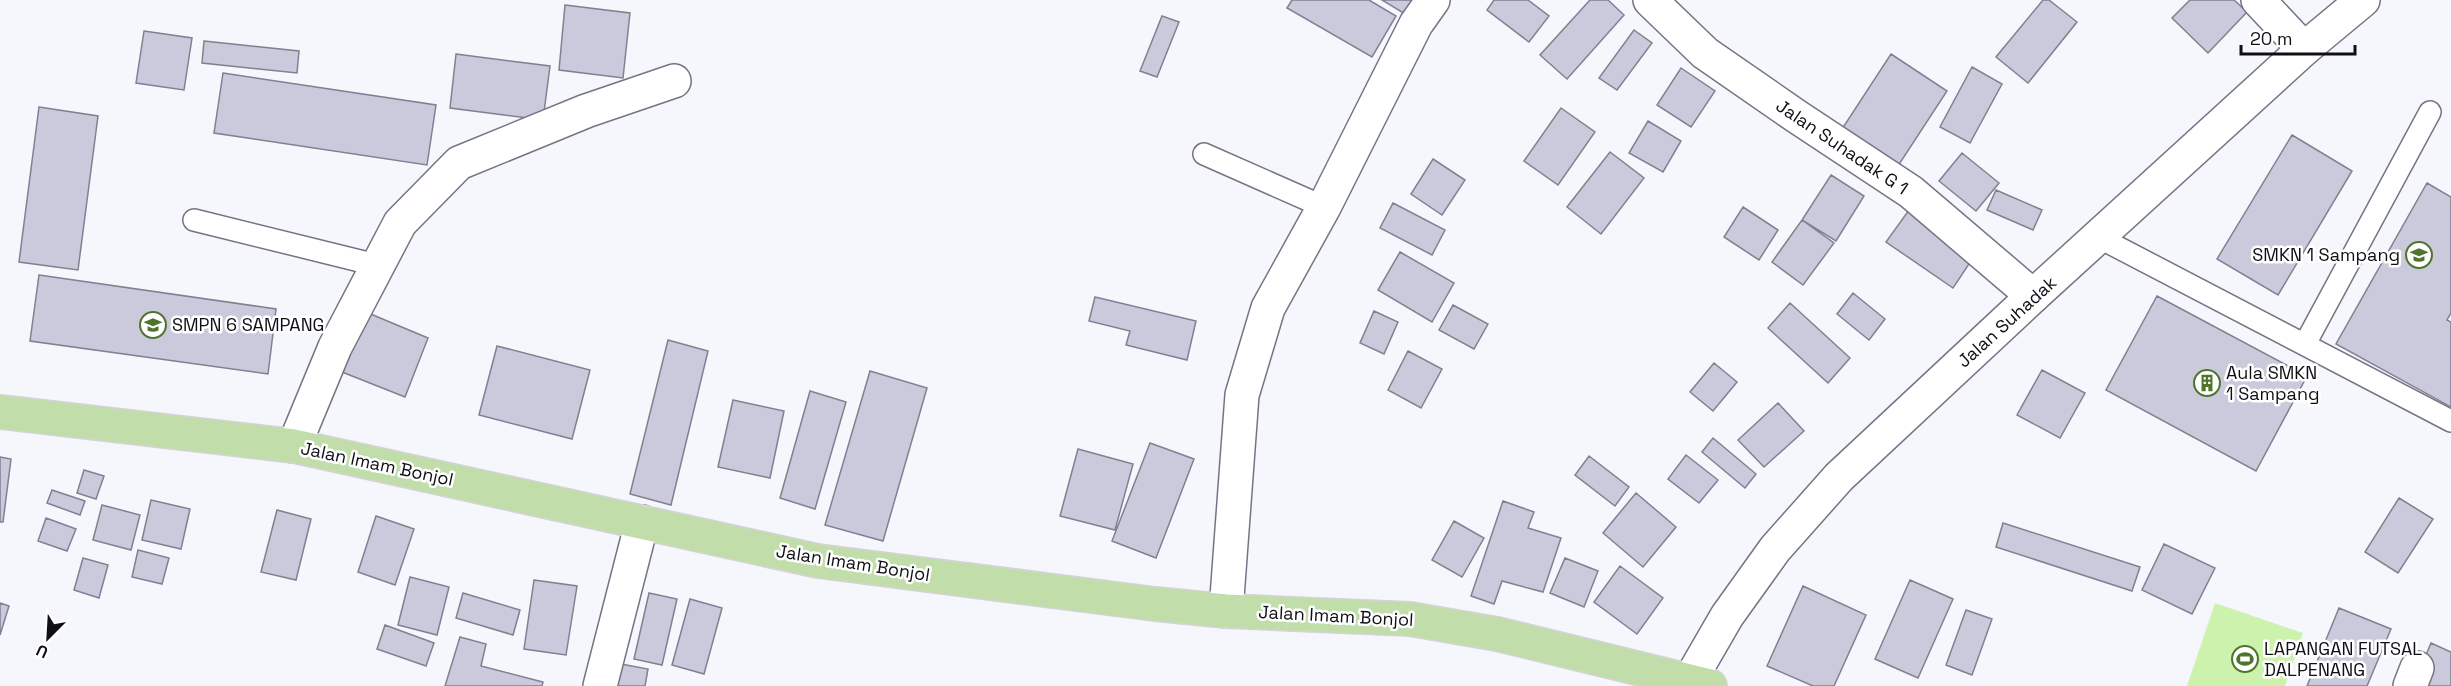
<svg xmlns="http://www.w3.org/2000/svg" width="2451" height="686" font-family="'Space Grotesk',sans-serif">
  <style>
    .green { fill: #ccf2ad }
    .building { fill: #cacadc; stroke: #818091; stroke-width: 1.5 }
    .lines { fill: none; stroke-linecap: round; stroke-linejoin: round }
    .service-casing { stroke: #757485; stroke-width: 24 }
    .minor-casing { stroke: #757485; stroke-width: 36 }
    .tertiary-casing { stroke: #757485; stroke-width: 36 }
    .primary-casing { stroke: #d4d4d5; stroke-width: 36 }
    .service { stroke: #fff; stroke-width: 21 }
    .minor { stroke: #fff; stroke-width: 33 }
    .tertiary { stroke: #fff; stroke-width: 33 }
    .primary { stroke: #c1ddaa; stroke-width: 33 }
    .labels { text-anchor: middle; stroke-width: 5; stroke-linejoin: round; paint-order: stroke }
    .street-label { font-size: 18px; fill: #0f0f15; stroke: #fff }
    .poi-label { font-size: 18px; fill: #0f0f15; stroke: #fff; text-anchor: start }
  </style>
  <rect width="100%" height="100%" fill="#f6f6fd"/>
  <path class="green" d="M2215 603 2303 633 2285 686H2187Z"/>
  <path class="building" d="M1292 0H1369L1396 16 1372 57 1287 8Z
    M1382 0H1420L1410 17Z
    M1494 0H1528L1549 16 1529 42 1487 10Z
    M1590 0H1608L1624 15 1567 79 1540 55Z
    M2043 0H2049L2077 22 2028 83 1996 57Z
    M2190 0H2234L2247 12 2208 53 2172 18Z
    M565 5 630 13 623 78 559 70Z
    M1162 16 1179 22 1157 77 1140 71Z
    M1634 30 1652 43 1617 90 1599 78Z
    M144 31 192 38 184 90 136 83Z
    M204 41 299 51 297 73 202 63Z
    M456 54 550 66 543 120 450 108Z
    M1891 54 1947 91 1898 166 1842 129Z
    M1972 67 2002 84 1970 143 1940 127Z
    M1681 68 1715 91 1691 127 1657 105Z
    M223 73 436 105 427 165 214 133Z
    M39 107 98 116 78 270 19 262Z
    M1561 108 1595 132 1558 185 1524 161Z
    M1648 121 1681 141 1663 172 1629 153Z
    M2292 135 2352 171 2278 295 2217 259Z
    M1610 152 1644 178 1601 234 1567 207Z
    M1962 153 1999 183 1976 211 1939 181Z
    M1433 159 1465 180 1442 215 1411 194Z
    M1831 175 1864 196 1836 241 1802 220Z
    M2427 183 2451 197V313L2447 320 2451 322V407L2336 344Z
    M1996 190 2042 210 2033 230 1987 210Z
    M1393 203 1445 230 1432 255 1380 228Z
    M1743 207 1778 230 1759 260 1724 237Z
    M1909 210 1975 255 1953 288 1886 242Z
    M1802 220 1834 243 1803 285 1772 262Z
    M1400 252 1454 283 1432 322 1378 290Z
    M39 275 276 309 268 374 30 341Z
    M1853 293 1885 319 1869 340 1837 314Z
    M2157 296 2307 376 2256 471 2106 390Z
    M1095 297 1196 321 1187 360 1126 345 1130 331 1089 321Z
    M1790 303 1850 358 1828 383 1768 328Z
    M1453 305 1488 324 1474 349 1439 330Z
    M361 310 428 338 405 397 337 370Z
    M1374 311 1398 322 1384 354 1360 343Z
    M668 340 708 351 671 505 630 494Z
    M497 346 590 370 572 439 479 415Z
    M1408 351 1442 369 1421 408 1388 390Z
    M1714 363 1737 382 1713 411 1690 392Z
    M2042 370 2085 393 2060 438 2017 415Z
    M870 371 927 388 883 541 825 525Z
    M810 391 846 402 815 509 780 498Z
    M733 400 784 411 770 478 718 467Z
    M1778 403 1804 431 1764 467 1738 440Z
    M1713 438 1756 474 1745 488 1702 452Z
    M1150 443 1194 459 1156 558 1112 541Z
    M1078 449 1133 464 1115 530 1060 516Z
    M1686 455 1718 480 1699 503 1668 479Z
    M1589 456 1629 487 1615 506 1575 475Z
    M0 457 11 459 3 522H0Z
    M84 470 104 476 96 499 77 493Z
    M52 490 85 501 80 515 47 503Z
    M1636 493 1676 527 1643 567 1603 533Z
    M2399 498 2433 519 2398 573 2365 552Z
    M151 500 190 509 181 549 142 540Z
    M1503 501 1534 512 1528 528 1561 538 1543 592 1502 581 1494 604 1471 596Z
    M102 505 140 515 131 550 93 540Z
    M277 510 311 519 296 580 261 572Z
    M376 516 414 529 395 585 358 572Z
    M46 518 76 529 67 551 38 541Z
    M1454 521 1484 538 1462 577 1432 560Z
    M2003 523 2140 567 2132 591 1996 547Z
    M2164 544 2215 568 2192 614 2142 590Z
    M138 550 169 558 162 584 132 577Z
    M83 558 108 565 99 598 74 590Z
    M1565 558 1598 571 1584 607 1550 593Z
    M1620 566 1663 598 1637 634 1594 602Z
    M410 577 449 587 437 635 398 625Z
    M534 580 577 586 566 655 524 649Z
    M1910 580 1953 599 1918 678 1875 659Z
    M1803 586 1866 615 1834 686H1813L1767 666Z
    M463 593 520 610 513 635 456 618Z
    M649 593 677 599 662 665 634 659Z
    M690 599 722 608 704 674 672 665Z
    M0 603 9 606 0 635Z
    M2339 608 2391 629 2367 686H2307Z
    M1966 610 1992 619 1972 675 1946 665Z
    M385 625 434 643 426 666 377 649Z
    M460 637 486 644 481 666 543 682 542 686H445Z
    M2431 643 2451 652V686H2413Z
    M621 664 648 669 645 686H616Z"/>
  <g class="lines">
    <defs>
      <path id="service" d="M1204 154 1324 207
        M194 220 376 265
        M2100 238 2451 421
        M2305 344 2430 112"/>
      <path id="minor" d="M1650 0 1705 53 1796 116 1911 192 2033 296
        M2258 0 2304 49
        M294 446 335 347 400 223 459 163 586 111 674 81
        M1226 611 1242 395 1268 308 1324 207 1416 24 1433 0
        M600 686 642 522
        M2410 686 2417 668"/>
      <path id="tertiary" d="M1690 680 1727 616 1775 549 1839 477 2033 296 2304 49 2363 0"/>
      <path id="primary" d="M0 412 294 446 818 561 1155 604 1226 611 1410 619 1497 634 1710 686"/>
    </defs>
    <use href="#service" class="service-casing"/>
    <use href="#minor" class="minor-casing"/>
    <use href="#tertiary" class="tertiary-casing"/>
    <use href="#primary" class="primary-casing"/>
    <use href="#service" class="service"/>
    <use href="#minor" class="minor"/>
    <use href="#tertiary" class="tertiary"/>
    <use href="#primary" class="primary"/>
  </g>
  <defs>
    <symbol id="school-ring" viewBox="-11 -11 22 22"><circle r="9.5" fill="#fff" stroke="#50742d" stroke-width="1.5"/><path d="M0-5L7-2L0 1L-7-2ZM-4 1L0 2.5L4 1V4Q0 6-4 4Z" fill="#50742d"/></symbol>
    <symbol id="building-ring" viewBox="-11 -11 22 22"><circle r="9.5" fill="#fff" stroke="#50742d" stroke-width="1.5"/><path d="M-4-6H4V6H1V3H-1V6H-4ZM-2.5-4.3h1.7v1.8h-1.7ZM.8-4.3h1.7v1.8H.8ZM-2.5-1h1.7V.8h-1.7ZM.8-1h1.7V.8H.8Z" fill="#50742d"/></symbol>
    <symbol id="stadium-ring" viewBox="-11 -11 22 22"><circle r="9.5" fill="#fff" stroke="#50742d" stroke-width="1.5"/><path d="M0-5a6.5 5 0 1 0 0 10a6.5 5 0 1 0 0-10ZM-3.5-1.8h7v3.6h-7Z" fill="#50742d"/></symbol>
  </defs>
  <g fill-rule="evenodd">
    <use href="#school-ring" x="2404" y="240" width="30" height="30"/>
    <use href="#school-ring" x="138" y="310" width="30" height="30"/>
    <use href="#building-ring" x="2192" y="368" width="30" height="30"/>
    <use href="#stadium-ring" x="2230" y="644" width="30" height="30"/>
  </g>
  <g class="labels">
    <g class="street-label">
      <text transform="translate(1842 147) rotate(34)" y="6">Jalan Suhadak G 1</text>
      <text transform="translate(2007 322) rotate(-42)" y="6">Jalan Suhadak</text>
      <text transform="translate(377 464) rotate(12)" y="6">Jalan Imam Bonjol</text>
      <text transform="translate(853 563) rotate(9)" y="6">Jalan Imam Bonjol</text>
      <text transform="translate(1336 616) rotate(3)" y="6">Jalan Imam Bonjol</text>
    </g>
    <g class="poi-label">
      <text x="2400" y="261" text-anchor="end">SMKN 1 Sampang</text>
      <text x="172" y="331">SMPN 6 SAMPANG</text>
      <text x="2226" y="379">Aula SMKN<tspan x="2226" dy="21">1 Sampang</tspan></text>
      <text x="2264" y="655">LAPANGAN FUTSAL<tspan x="2264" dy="21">DALPENANG</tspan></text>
    </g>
  </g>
  <g transform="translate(48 638) rotate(204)" stroke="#ffffff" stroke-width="4.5" paint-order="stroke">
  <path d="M0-4.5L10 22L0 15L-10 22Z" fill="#0f0f15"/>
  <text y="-9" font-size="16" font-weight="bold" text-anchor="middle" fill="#0f0f15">U</text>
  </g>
  <path d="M2241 45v9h114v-9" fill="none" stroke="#0f0f15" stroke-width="3"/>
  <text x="2250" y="45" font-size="18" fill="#0f0f15" stroke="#ffffff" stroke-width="4.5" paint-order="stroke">20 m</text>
</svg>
